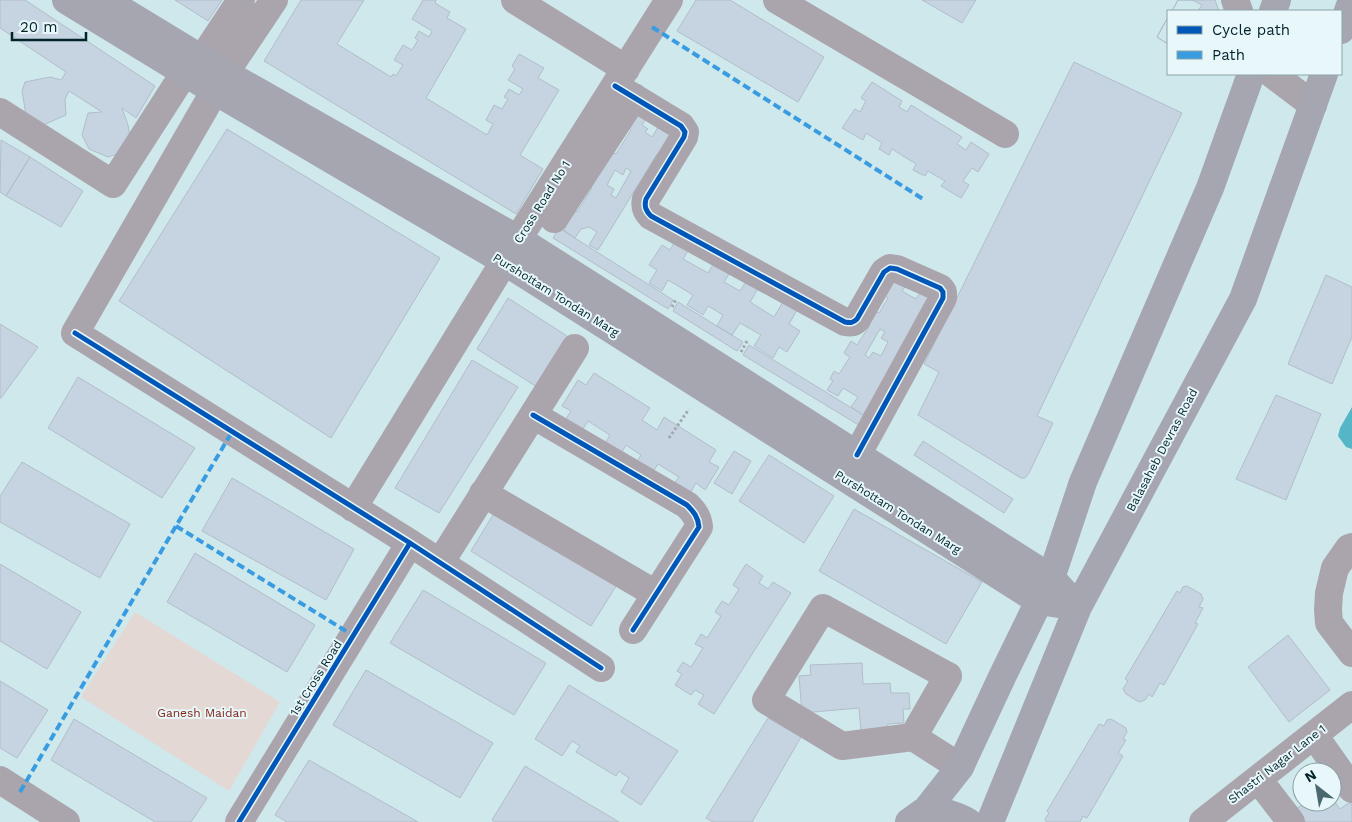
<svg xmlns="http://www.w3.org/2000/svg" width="1352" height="822" font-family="'Work Sans',sans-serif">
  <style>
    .green { fill: #e3d8d4 }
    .water { fill: #54b6c6 }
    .building { fill: #c5d4e0; stroke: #b0beca; fill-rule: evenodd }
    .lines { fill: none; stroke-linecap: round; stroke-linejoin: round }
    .path { stroke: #a2a7ae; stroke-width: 3; stroke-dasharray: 2.5 2.5; stroke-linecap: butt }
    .minor { stroke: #aaa4ad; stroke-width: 28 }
    .major { stroke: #a6a6b0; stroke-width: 28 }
    .quiet { stroke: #399ce1; stroke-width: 4; stroke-dasharray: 8 4; stroke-linecap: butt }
    .cycleway-casing { stroke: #e8f7fa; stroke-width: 8 }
    .cycleway { stroke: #0057b8; stroke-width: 5 }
    .labels { text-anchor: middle; stroke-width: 4; stroke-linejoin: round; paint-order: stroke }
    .street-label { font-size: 12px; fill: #02242a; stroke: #e8f7fa }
    .park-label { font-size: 12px; fill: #862718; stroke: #e8f7fa }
  </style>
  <rect width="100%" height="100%" fill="#cfe8ec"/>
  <path class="green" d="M135 612 280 702 229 791 81 697Z"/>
  <path class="water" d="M1352 407V449L1346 447 1338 436 1340 428Z"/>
  <path class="building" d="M0 0H25L155 86 136 118 122 108 128 125 131 142 129 150 108 157 89 149 82 135 88 113 102 112 69 91 65 99 66 115 41 126 26 115 22 91 25 82 50 77 61 80 66 72 0 28Z
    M175 0H222L208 21Z
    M301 0H364L337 44 391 77 393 74 396 76 403 65 394 60 403 45 412 50 418 40 415 38 419 31 429 37 432 31 412 19 423 0H436L435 3 450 12 447 18 466 29 426 98 487 135 493 124 486 120 494 105 502 109 508 99 504 97 509 89 519 95 523 89 508 80 515 69 512 66 519 54 544 68 538 78 559 90 520 155 543 169 516 214 264 61Z
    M696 0H730L824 57 798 102 677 31Z
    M922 0H976L962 23Z
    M1178 0H1215L1219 11H1172Z
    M1178 0H1192L1202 5 1198 11H1172Z
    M1168 17V44L1157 37Z
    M1168 17V44L1157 37Z
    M1074 62 1182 113 1037 416 1053 423 1029 473 1025 478H1021L918 415 939 372 924 364Z
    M872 82 902 101 899 107 907 112 911 105 962 137 957 144 966 150 971 142 989 154 978 172 972 168 963 181 969 185 961 198 941 186 945 181 928 171 925 176 913 170 916 164 892 149 889 155 879 149 882 143 866 133 863 140 842 128 855 109 860 112 866 101 861 98Z
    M635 108 648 115 642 125 648 129 645 132 652 137 660 124 672 131 663 158 657 154 598 250 589 245 597 232 589 227 581 229 575 238 564 230 570 219 571 209 577 212 592 188 584 183 606 149 616 154 631 130 621 124ZM626 168 631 171 616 198 611 195 614 189 607 185 615 170 623 175Z
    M227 129 440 258 331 438 119 301Z
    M1 140 30 157 6 196 0 192Z
    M30 157 83 191 61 227 6 196Z
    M559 228 673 300 668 309 553 238Z
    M677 238 691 246 683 259 692 264 708 273 715 261 731 271 724 282 740 291 747 280 759 287 750 302 774 317 783 302 797 310 789 324 800 331 787 352 779 347 773 358 754 346 761 335 740 323 732 335 717 326 723 315 708 306 703 315 687 305 693 295 668 280 662 291 649 283 657 270 649 265 662 245 670 250Z
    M1326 275 1352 287V337L1332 384 1288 364Z
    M896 278 906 285 902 291 916 299 922 289 935 297 863 415 851 407 858 397 843 388 838 396 827 390 833 381 830 379 834 371 839 374 850 357 844 353 851 341 857 345 870 325 865 322 872 309 879 313 888 298 882 293ZM880 329 885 332 881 338 888 342 881 356 873 352 869 358 865 355Z
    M508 298 567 336 537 387 477 349Z
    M678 302 743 342 737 351 673 311Z
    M0 324 38 347 1 398H0Z
    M749 345 868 418 862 427 743 355Z
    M472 360 518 387 439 513 395 488Z
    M594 373 650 408 642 420 657 430 664 417 716 450 709 462 719 467 705 490 696 483 689 495 673 485 679 477 658 464 652 473 636 463 641 455 626 445 619 457 603 447 610 435 588 421 581 432 564 422 571 411 562 406 578 380 586 385Z
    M78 377 195 448 162 498 48 428Z
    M1276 395 1321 414 1286 500 1236 479Z
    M923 441 1013 499 1004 513 914 455Z
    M734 451 751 461 732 494 714 483Z
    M769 455 834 496 804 543 739 501Z
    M22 462 130 524 100 578 0 522V496Z
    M232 478 354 549 326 600 202 531Z
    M499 505 620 580 591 626 471 551Z
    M854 509 982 582 946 644 819 571Z
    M195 553 315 625 287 672 167 602Z
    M0 564 81 612 47 669 0 641Z
    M746 564 763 576 759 583 768 589 773 582 791 593 714 714 698 704 704 695 695 690 691 695 675 685 682 674 677 671 683 662 691 667 703 648 695 644 701 634 707 638 721 616 715 612 722 601 729 605 739 589 733 585Z
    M1187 586 1201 594 1203 599 1199 607 1203 608 1195 623 1198 624 1164 685 1160 683 1152 697 1149 694 1145 700 1139 702 1126 694 1123 689 1128 681 1125 679 1177 591 1180 593 1183 587Z
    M423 590 546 663 514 715 390 643Z
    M1288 635 1330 690 1289 722 1248 667Z
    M862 663 863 684 890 683 891 693H909L910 709H903L904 723 888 724 887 729 861 732 859 708 802 713 799 676 811 675 810 665Z
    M366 670 493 743 460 798 333 725Z
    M0 681 48 710 17 758 0 748Z
    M569 685 678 751 641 805 621 792 629 778 619 771 616 776 576 752 580 746 572 741 562 756 535 739Z
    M768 718 801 737 752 822H713L706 818Z
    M74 719 207 798 191 822H155L51 760Z
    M1111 719 1126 728 1127 732 1123 739 1126 740 1118 753 1123 756 1087 818 1083 816 1080 822H1046L1045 819 1049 813 1047 811 1099 724 1104 726 1107 720Z
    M309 760 418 822H287L275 815Z
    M525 766 619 822H495L492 820Z
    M1332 798 1340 809 1350 802 1352 805V822H1306L1296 809 1306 802H1332Z"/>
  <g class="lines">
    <path class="path" d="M672 307 676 299
      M741 352 747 341
      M669 438 689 409"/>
    <path class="minor" d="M274 0 225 73 75 333 410 543 601 668
      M515 0 626 69
      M777 0 1005 134
      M1235 0 1239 11
      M202 59 241 0
      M1272 74 1313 105
      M615 86 681 126 685 132 684 137 646 199C644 207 646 211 651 216L845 322C851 323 853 323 857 319L884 272 890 268 897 269 940 288 943 292V298L857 455
      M0 112 113 184 185 72
      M554 219 634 97
      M533 415 687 505C694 512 698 517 699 527L633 630
      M483 493 656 594
      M353 508 518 239 669 0
      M1352 547 1349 548 1335 568 1329 593 1328 610 1329 623 1352 653
      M440 563 575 348
      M1314 735 1352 789
      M913 737 948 676 823 608 766 700 842 746 913 737 960 767
      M1258 779 1291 822
      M0 780 66 822
      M239 822 410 543
      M1203 822 1352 705"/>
    <path class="major" d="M66 0 215 91 504 261 1039 601 1078 607
      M105 0 225 73 518 239 1051 578 1078 607
      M1273 11 1277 0
      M1341 30 1352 0
      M927 809C941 812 956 814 968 822
      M909 822 927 809 960 767 1002 677 1039 601 1051 578 1083 482 1210 188 1251 74
      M990 822 1078 607 1243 299 1324 74"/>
    <path class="quiet" d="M652 27 923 199
      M176 526 354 636
      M20 792 176 526 232 432"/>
    <defs>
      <path id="cycleway" d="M615 86 681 126 685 132 684 137 646 199C644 207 646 211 651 216L845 322C851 323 853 323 857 319L884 272 890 268 897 269 940 288 943 292V298L857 455
        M75 333 410 543 601 668
        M533 415 687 505C694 512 698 517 699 527L633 630
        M239 822 410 543"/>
    </defs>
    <use href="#cycleway" class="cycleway-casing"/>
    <use href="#cycleway" class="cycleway"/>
  </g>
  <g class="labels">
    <g class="street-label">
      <text transform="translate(542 202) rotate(-58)" y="4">Cross Road No 1</text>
      <text transform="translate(556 295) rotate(32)" y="4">Purshottam Tondan Marg</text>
      <text transform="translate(1162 450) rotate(-62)" y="4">Balasaheb Devras Road</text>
      <text transform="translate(898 512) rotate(32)" y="4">Purshottam Tondan Marg</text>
      <text transform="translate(316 678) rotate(-58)" y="4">1st Cross Road</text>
      <text transform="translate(1277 764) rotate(-38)" y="4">Shastri Nagar Lane 1</text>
    </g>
    <g class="park-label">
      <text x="202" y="717">Ganesh Maidan</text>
    </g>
  </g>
  <rect x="1167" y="10" width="175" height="65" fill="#e8f7fa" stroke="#8ca3a7"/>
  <rect x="1177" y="26" width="25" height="8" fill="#0057b8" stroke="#8ca3a7"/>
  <text x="1212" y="35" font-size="15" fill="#02242a">Cycle path</text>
  <rect x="1177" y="51" width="25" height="8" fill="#399ce1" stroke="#8ca3a7"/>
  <text x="1212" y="60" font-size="15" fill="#02242a">Path</text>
  <g transform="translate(1317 787) rotate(329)"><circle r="24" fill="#e8f7fa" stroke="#8ca3a7"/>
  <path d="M0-4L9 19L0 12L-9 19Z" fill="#4a696e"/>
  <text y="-8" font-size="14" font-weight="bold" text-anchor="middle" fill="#02242a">N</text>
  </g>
  <path d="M12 32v8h74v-8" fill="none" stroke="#02242a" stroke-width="2.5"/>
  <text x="20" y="32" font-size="15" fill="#02242a" stroke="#e8f7fa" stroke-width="4" paint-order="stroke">20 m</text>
</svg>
